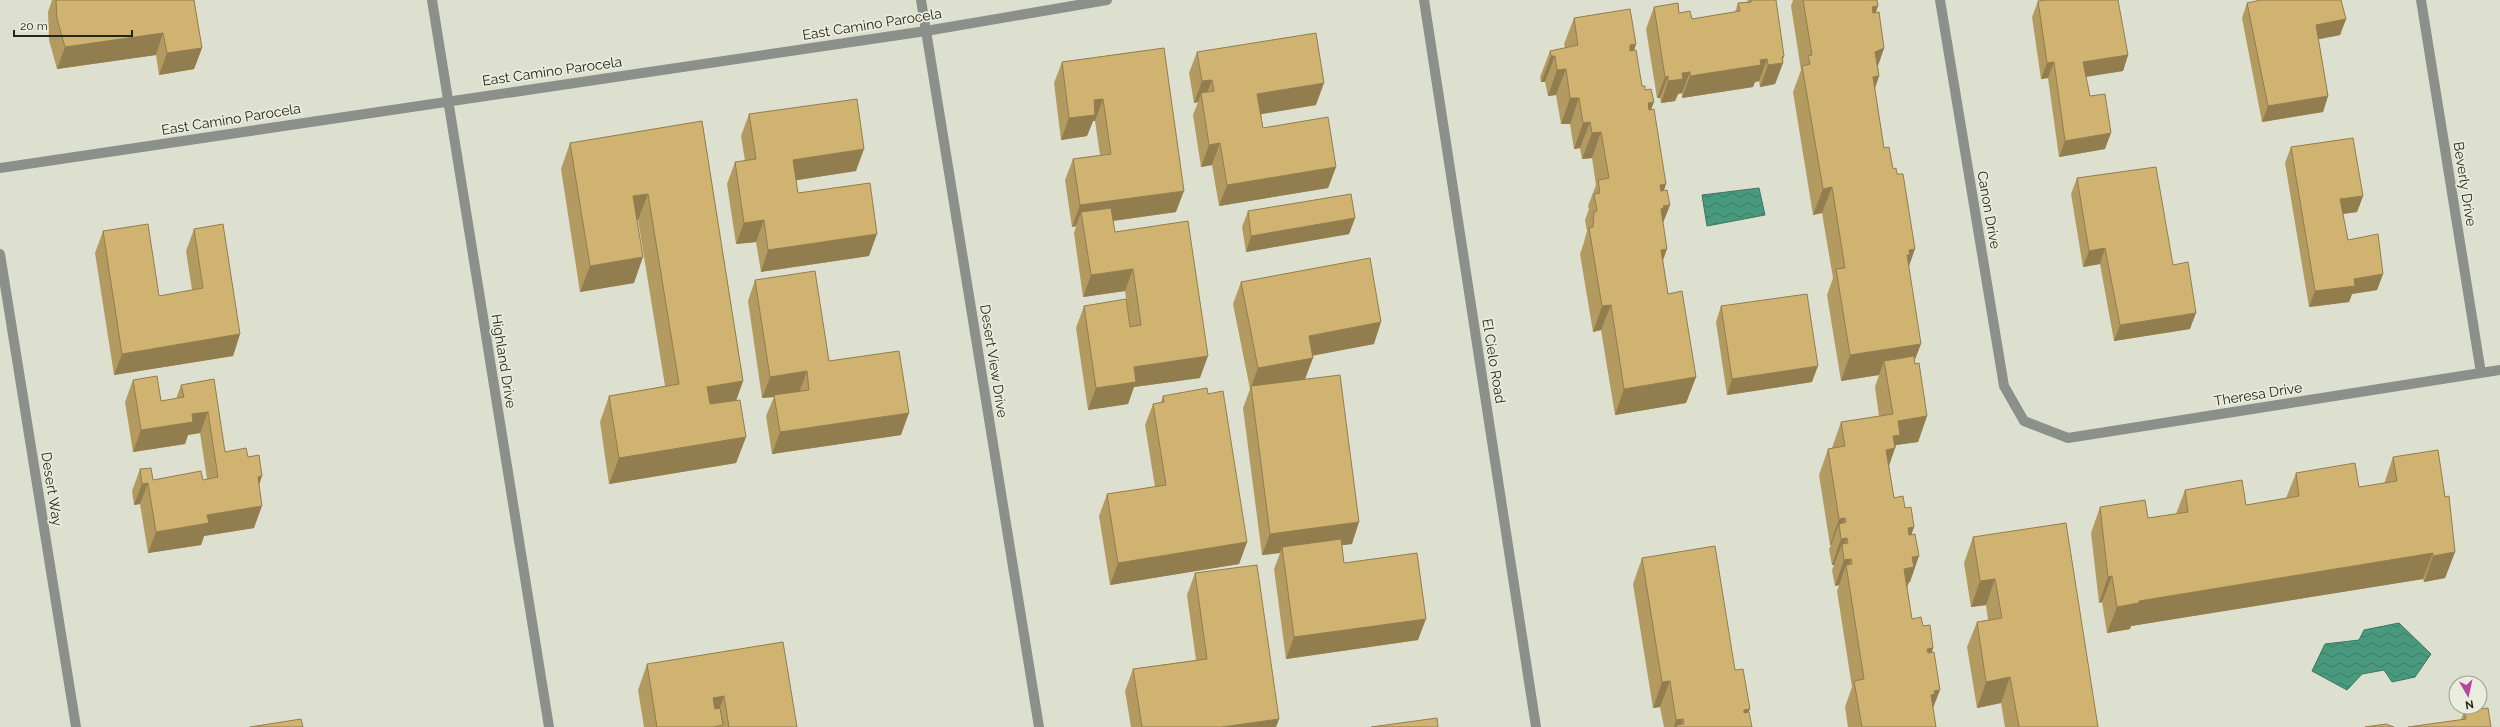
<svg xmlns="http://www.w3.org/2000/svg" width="2500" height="727" font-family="Raleway,sans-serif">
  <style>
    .water { fill: url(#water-waves); stroke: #3d7661 }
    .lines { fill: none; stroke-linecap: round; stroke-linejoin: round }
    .minor { stroke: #8b908a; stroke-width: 10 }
    .tertiary { stroke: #8b908a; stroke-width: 10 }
    .wall { fill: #b39a61 }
    .shaded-wall { fill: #927d4f }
    .building { fill: #d0b371; stroke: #927d4f }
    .labels { text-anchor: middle; stroke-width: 3.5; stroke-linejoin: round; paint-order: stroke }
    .street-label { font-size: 14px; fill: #24251f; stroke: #ebeddc }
  </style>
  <defs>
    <pattern id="water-waves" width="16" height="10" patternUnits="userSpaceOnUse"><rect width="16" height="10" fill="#48997d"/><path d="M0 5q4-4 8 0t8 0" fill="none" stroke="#3c7d66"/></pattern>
  </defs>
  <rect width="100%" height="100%" fill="#dee0cf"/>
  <path class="water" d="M1759 188 1765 215 1707 226 1702 195Z
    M2399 623 2431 654 2415 677 2392 682 2384 670 2362 674 2347 690 2312 671 2325 644 2359 640 2364 630Z"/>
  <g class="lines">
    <path class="minor" d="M432 0 549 727
      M921 0 1039 727
      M1940 0 2004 386 2024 421 2068 438 2500 370
      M2421 0 2481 373
      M0 168 926 31 1107 0
      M0 254 76 727"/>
    <path class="tertiary" d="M1424 0 1536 727"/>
  </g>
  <path class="wall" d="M52 0H194L202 48 194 69 159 75 156 55 57 69 49 40 48 12Z
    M1748 0H1776L1783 63 1775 84 1760 87 1759 81 1755 82 1753 87 1682 98V93L1678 94 1675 101 1661 103 1660 98H1657L1646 29 1654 7 1679 13 1692 19 1735 12 1738 3 1747 2Z
    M1793 0H1877L1876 13 1884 48 1878 66 1879 76 1875 89 1884 148 1908 267 1914 361 1927 416 1918 442 1896 445 1889 466 1894 498 1905 508 1914 527 1911 535 1910 582H1909L1907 586 1912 619 1923 626 1933 648 1932 653 1933 708 1936 727H1848L1845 707 1852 687 1837 591 1839 585 1835 586 1832 570 1834 565H1832L1829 549 1831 545H1830L1819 475 1828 449 1832 448 1841 422 1879 416 1875 387 1879 375 1841 381 1827 295 1833 278 1822 213 1813 215 1793 92 1801 70 1791 6Z
    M2038 1 2128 55 2123 71 2086 77 2090 96 2105 149 2059 157 2048 78 2041 79 2032 17Z
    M2247 3 2346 19 2340 35 2318 39 2328 96 2323 112 2262 122 2242 18Z
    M1574 18 1636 44 1634 51 1642 86 1645 90 1651 109 1666 184 1664 190 1670 205 1663 223V260L1668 294 1696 377 1686 403 1615 415 1601 330 1593 332 1580 254 1584 242 1585 238 1587 231 1585 220 1589 209 1588 206 1596 185 1592 158 1582 159 1580 148 1574 149 1570 124H1561L1556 95 1548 96 1545 82H1541L1540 77 1550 51 1565 48 1564 44Z
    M1164 48 1176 212 1113 221 1115 232 1200 378 1134 387 1128 404 1088 410 1076 328 1084 306 1130 327 1125 291 1083 297 1074 233 1076 226 1072 227 1065 180 1073 159 1100 155 1095 121H1093L1087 136 1061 140 1054 83 1062 62Z
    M1197 52 1316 105 1261 114 1263 128 1336 167 1328 188 1219 206 1212 165 1201 167 1193 115 1198 102 1194 103 1189 73Z
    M749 114 856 171 796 180 798 193 869 256 761 272 756 242 736 244 727 184 735 162 745 161 741 136Z
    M702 121 743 381 736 400 746 437 736 463 609 484 600 422 609 396 665 386 638 220H637L634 283 580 292 561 169 570 143Z
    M2291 147 2363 196 2357 212 2343 214 2348 240 2383 274 2377 290 2352 294 2349 302 2309 307 2285 163Z
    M2077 178 2173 265 2190 329 2114 341 2100 264 2083 267 2071 194Z
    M1248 211 1355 218 1349 234 1246 252 1242 227Z
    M194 229 240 334 233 356 114 375 95 253 103 231 159 296 192 290 186 251Z
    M755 280 829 361 901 435 772 454 766 416 774 397 762 398 748 301Z
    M1241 282 1374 344 1313 355 1305 379 1352 544 1341 545 1344 563 1418 640 1286 659 1274 569 1280 553 1262 555 1243 408 1250 389 1233 304Z
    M1721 306 1812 382 1727 395 1716 322Z
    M214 379 225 452 248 457 262 476 259 485 254 528 204 536 201 545 148 553 140 504 134 505 132 491 140 469 153 480H203L207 479 200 433 188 435 185 444 133 452 125 402 133 380 161 401 176 399 181 385Z
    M1208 394 1247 542 1239 564 1110 585 1099 516 1107 494 1155 487 1145 425 1153 404 1161 402 1163 396Z
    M2393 457 2455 552 2445 578 2424 582 2423 579 2131 626 2130 629 2107 633 2102 602 2099 603 2091 533 2100 507 2148 518 2176 514 2185 490 2246 505 2286 498 2296 473 2359 487 2384 484Z
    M1973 537 2098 727H2005L2001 703 1977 708 1967 647 1977 622 1988 620 1986 605 1971 607 1964 563Z
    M1642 558 1735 670 1750 709 1748 712 1752 727H1664L1660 707 1653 708 1633 584Z
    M1195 573 1279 719 1276 727H1131L1125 691 1133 669 1196 660 1187 595Z
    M647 664 797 727H644L638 690Z
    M2464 711 2491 727 2461 720Z"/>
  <path class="shaded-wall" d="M1878 6 1869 32 1872 7Z
    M2346 19 2340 35 2310 41 2316 25Z
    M163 33 156 55 57 69 65 47Z
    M1636 44 1627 70 1630 45Z
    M202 48 194 69 159 75 167 53Z
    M1884 48 1875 74V52Z
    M2128 55 2123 71 2077 78 2083 62Z
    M1551 56H1555L1545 82H1541Z
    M1784 56 1782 63H1783L1775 84 1760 87 1768 65 1782 57Z
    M1767 59 1759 81 1755 82 1753 87 1682 98 1690 76Z
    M2054 62 2048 78 2041 79 2047 63Z
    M1566 69 1556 95 1548 96 1557 70Z
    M1690 72 1682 93 1678 94 1675 101 1661 103 1668 81 1682 73Z
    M1668 76 1660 98H1657L1665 77Z
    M1879 76 1870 102 1873 77Z
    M1212 80 1204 101 1201 93 1198 102 1194 103 1202 81Z
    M1324 83 1316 105 1250 116 1257 94Z
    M2328 96 2323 112 2262 122 2268 106Z
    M1570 98H1579L1570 124H1561Z
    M1103 99 1095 121H1093L1087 136 1061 140 1069 118 1094 100Z
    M1654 102 1644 128 1648 103Z
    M1590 122 1580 148 1574 149 1583 123Z
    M1601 132 1592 158 1582 159 1592 133Z
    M2111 133 2105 149 2059 157 2065 141Z
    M1220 143 1212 165 1201 167 1209 145Z
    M864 149 856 171 785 182 793 160Z
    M1336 167 1328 188 1219 206 1227 185Z
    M1666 184 1657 210 1660 185Z
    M1832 187 1822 213 1813 215 1823 189Z
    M1184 191 1176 212 1083 225 1081 212 1076 226 1072 227 1080 205Z
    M648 194 638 220 624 222 633 196Z
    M2363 196 2357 212 2335 215 2340 199Z
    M1670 205 1660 230 1661 209 1663 206Z
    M1355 218 1349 234 1246 252 1251 236Z
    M764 220 756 242 736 244 744 223Z
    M877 234 869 256 761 272 768 250Z
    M2105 248 2100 264 2083 267 2089 251Z
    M1667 249 1658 275 1661 250Z
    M1915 249 1906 275 1907 255 1909 250Z
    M643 257 634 283 580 292 590 266Z
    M1133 269 1125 291 1083 297 1091 275Z
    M2383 274 2377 290 2352 294 2349 302 2309 307 2315 291 2354 279Z
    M1611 305 1601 330 1593 332 1602 306Z
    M2196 313 2190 329 2114 341 2120 325Z
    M1381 322 1374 344 1301 358 1309 336Z
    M240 334 233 356 114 375 122 354Z
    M1921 344 1911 370 1884 361 1879 375 1841 381 1850 355Z
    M1208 356 1200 378 1134 387 1128 404 1088 410 1096 388 1134 367Z
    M1313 358 1305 379 1251 387 1258 368Z
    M1818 366 1812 382 1727 395 1732 379Z
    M807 371 799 393 774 395V397L762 398 770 377Z
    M1696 377 1686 403 1615 415 1624 389Z
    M743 381 734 407 698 413 707 387Z
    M208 412 200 433 188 435 185 444 133 452 141 430 192 414Z
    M909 413 901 435 772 454 780 432Z
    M1927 416 1918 442 1896 445 1886 474V450L1898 421Z
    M746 437 736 463 609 484 619 458Z
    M262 476 254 498 258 477Z
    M148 483 140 504 134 505 142 484Z
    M262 506 254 528 204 536 201 545 148 553 156 532 207 515Z
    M1845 518 1840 532 1839 524 1831 545H1830L1839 519Z
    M1359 522 1352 544 1282 553V547L1280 553 1262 555 1270 534Z
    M1914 527 1905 553 1908 528Z
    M1847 538 1843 551 1842 544 1834 565H1832L1841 539Z
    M1247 542 1239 564 1110 585 1118 563Z
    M2455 552 2445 578 2424 582 2433 556Z
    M2433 553 2423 579 2131 626 2130 629 2107 633 2117 607 2139 601Z
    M1919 556 1910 582H1909L1905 593 1904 569 1912 557Z
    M1851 559 1847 570 1846 565 1839 585 1835 586 1844 560Z
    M2112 576 2102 602 2099 603 2108 577Z
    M1995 579 1986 605 1971 607 1980 581Z
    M1426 619 1418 640 1286 659 1294 637Z
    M1933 648 1924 674 1927 649Z
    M2010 677 2001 703 1977 708 1986 682Z
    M1670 681 1660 707 1653 708 1662 682Z
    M1940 690 1930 716 1931 695 1934 691Z
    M724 696 715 722 713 698Z
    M1750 709 1743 727 1744 710Z
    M1279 719 1276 727H1222Z
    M1683 719 1680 727 1677 725 1676 727H1674L1676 720Z"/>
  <path class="building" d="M56 0H194L202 48 167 53 163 33 65 47 57 19Z
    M1751 0H1776L1784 56 1782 57 1783 63 1768 65 1767 59 1760 60 1761 65 1690 76V72L1682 73 1683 79 1668 81V76L1665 77 1654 7 1678 3 1679 13 1690 11 1692 19 1740 11 1738 3 1751 2Z
    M1803 0H1877L1878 6 1872 7 1873 13 1879 12 1884 48 1875 52 1879 76 1873 77 1884 148 1889 147 1893 169 1896 168 1897 174H1903L1915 249 1909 250 1910 255H1907L1921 344 1850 355 1836 269 1845 268 1832 187 1823 189 1802 66 1810 64 1808 56 1812 55Z
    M2047 0H2118L2128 55 2083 62 2090 96 2105 94 2111 133 2065 141 2054 62 2047 63 2038 1Z
    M2261 0H2341L2346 19 2316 25 2328 96 2268 106 2247 3Z
    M1630 9 1636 44 1630 45V51L1636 50 1642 86H1645V90L1651 89 1654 102 1648 103 1649 110 1654 109 1666 184 1660 185 1661 191 1667 190 1670 205 1663 206 1664 208 1661 209 1667 249 1661 250 1668 294 1682 291 1696 377 1624 389 1611 305 1602 306 1589 228 1593 227 1594 212 1597 211 1594 194 1600 193 1598 180 1609 178 1601 132 1592 133 1590 122 1583 123 1579 98H1570L1566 69 1557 70 1555 56H1551L1550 51 1578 45 1574 18Z
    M1316 33 1324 83 1257 94 1263 128 1328 117 1336 167 1227 185 1220 143 1209 145 1201 93 1214 91 1212 80 1202 81 1197 52Z
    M1164 48 1184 191 1080 205 1073 159 1111 154 1103 99 1094 100 1095 115 1069 118 1062 62Z
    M857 99 864 149 793 160 798 193 870 183 877 234 768 250 764 220 744 223 735 162 756 159 749 114Z
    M702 121 743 381 707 387 710 404 740 400 746 437 619 458 609 396 679 384 648 194 633 196 643 257 590 266 570 143Z
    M2353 138 2363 196 2340 199 2348 240 2378 234 2383 274 2354 279 2355 286 2315 291 2291 147Z
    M2156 167 2173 265 2188 262 2196 313 2120 325 2105 248 2089 251 2077 178Z
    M1351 194 1355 218 1251 236 1248 211Z
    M1111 208 1115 232 1188 221 1208 356 1134 367 1136 382 1096 388 1084 306 1126 299 1130 327 1141 325 1133 269 1091 275 1081 212Z
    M148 224 159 296 203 288 194 229 223 224 240 334 122 354 103 231Z
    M1370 258 1381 322 1309 336 1313 358 1258 368 1241 282Z
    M815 271 829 361 899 351 909 413 780 432 774 395 809 390 807 371 770 377 755 280Z
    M1807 294 1818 366 1732 379 1721 306Z
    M1914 356 1915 364 1919 363 1927 416 1898 421 1900 435 1893 436 1895 448 1886 450 1894 498 1903 496 1905 508 1911 507 1914 527 1908 528 1909 535 1915 534 1919 556 1912 557 1914 567 1904 569 1912 619 1921 617 1923 626 1930 625 1933 648 1927 649 1928 653 1934 652 1940 690 1934 691 1935 694 1931 695 1936 727H1862L1854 681 1864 679 1846 565 1852 564 1851 559 1844 560 1842 544 1848 543 1847 538 1841 539 1839 524 1846 522 1845 518 1839 519 1828 449 1845 446 1841 422 1893 414 1884 361Z
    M1340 375 1359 522 1270 534 1251 386Z
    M157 376 161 401 184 397 181 385 214 379 225 452 246 448 248 457 259 455 262 476 258 477 262 506 207 515 209 523 156 532 148 483 142 484 140 469 151 468 153 480 201 471 203 480 218 477 208 412 192 414 193 422 141 430 133 380Z
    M1207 388 1208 394 1223 391 1247 542 1118 563 1107 494 1166 485 1153 404 1164 402 1163 396Z
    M2438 450 2445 497 2449 496 2455 552 2433 556V553L2139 601V603L2117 607 2112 576 2108 577 2100 507 2145 500 2148 518 2188 512 2185 490 2242 480 2246 505 2299 496 2296 473 2355 463 2359 487 2397 481 2393 457Z
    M2066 523 2098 727H2019L2010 677 1986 682 1977 622 2002 618 1995 579 1980 581 1973 537Z
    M1341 539 1344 563 1417 553 1426 619 1294 637 1282 547Z
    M1715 546 1735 670 1743 669 1750 709 1744 710V713L1749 712 1752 727H1677V725L1684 724 1683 719 1676 720 1670 681 1662 682 1642 558Z
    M1257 565 1279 719 1222 727H1142L1133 669 1207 659 1195 573Z
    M783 642 797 727H729L724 696 713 698 715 709 720 708 723 725 713 727H657L647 664Z
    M2488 708 2491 727H2408L2466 719 2464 711Z
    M1437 718 1438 727H1371Z
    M301 719 303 727H250Z
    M2386 724 2394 727H2365Z"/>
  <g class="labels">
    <g class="street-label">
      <text transform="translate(872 24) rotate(-9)" y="5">East Camino Parocela</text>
      <text transform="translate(552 71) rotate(-8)" y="5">East Camino Parocela</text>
      <text transform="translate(231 119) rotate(-9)" y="5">East Camino Parocela</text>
      <text transform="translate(2465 184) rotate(81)" y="5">Beverly Drive</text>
      <text transform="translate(1989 210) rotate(80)" y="5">Canon Drive</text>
      <text transform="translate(504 361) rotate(81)" y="5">Highland Drive</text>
      <text transform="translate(994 361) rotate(81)" y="5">Desert View Drive</text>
      <text transform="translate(1494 361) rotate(81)" y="5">El Cielo Road</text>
      <text transform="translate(2258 394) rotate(-9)" y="5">Theresa Drive</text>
      <text transform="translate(52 489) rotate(81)" y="5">Desert Way</text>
    </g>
  </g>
  <g transform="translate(2468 695) rotate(171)"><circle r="19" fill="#ebeddc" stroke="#9b9d90"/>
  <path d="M0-3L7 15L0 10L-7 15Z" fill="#b745a0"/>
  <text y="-6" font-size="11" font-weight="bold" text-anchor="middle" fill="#24251f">N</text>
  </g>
  <path d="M14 30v6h118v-6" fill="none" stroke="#24251f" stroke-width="2"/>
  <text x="20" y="30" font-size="12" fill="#24251f" stroke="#ebeddc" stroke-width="3" paint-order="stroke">20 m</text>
</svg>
